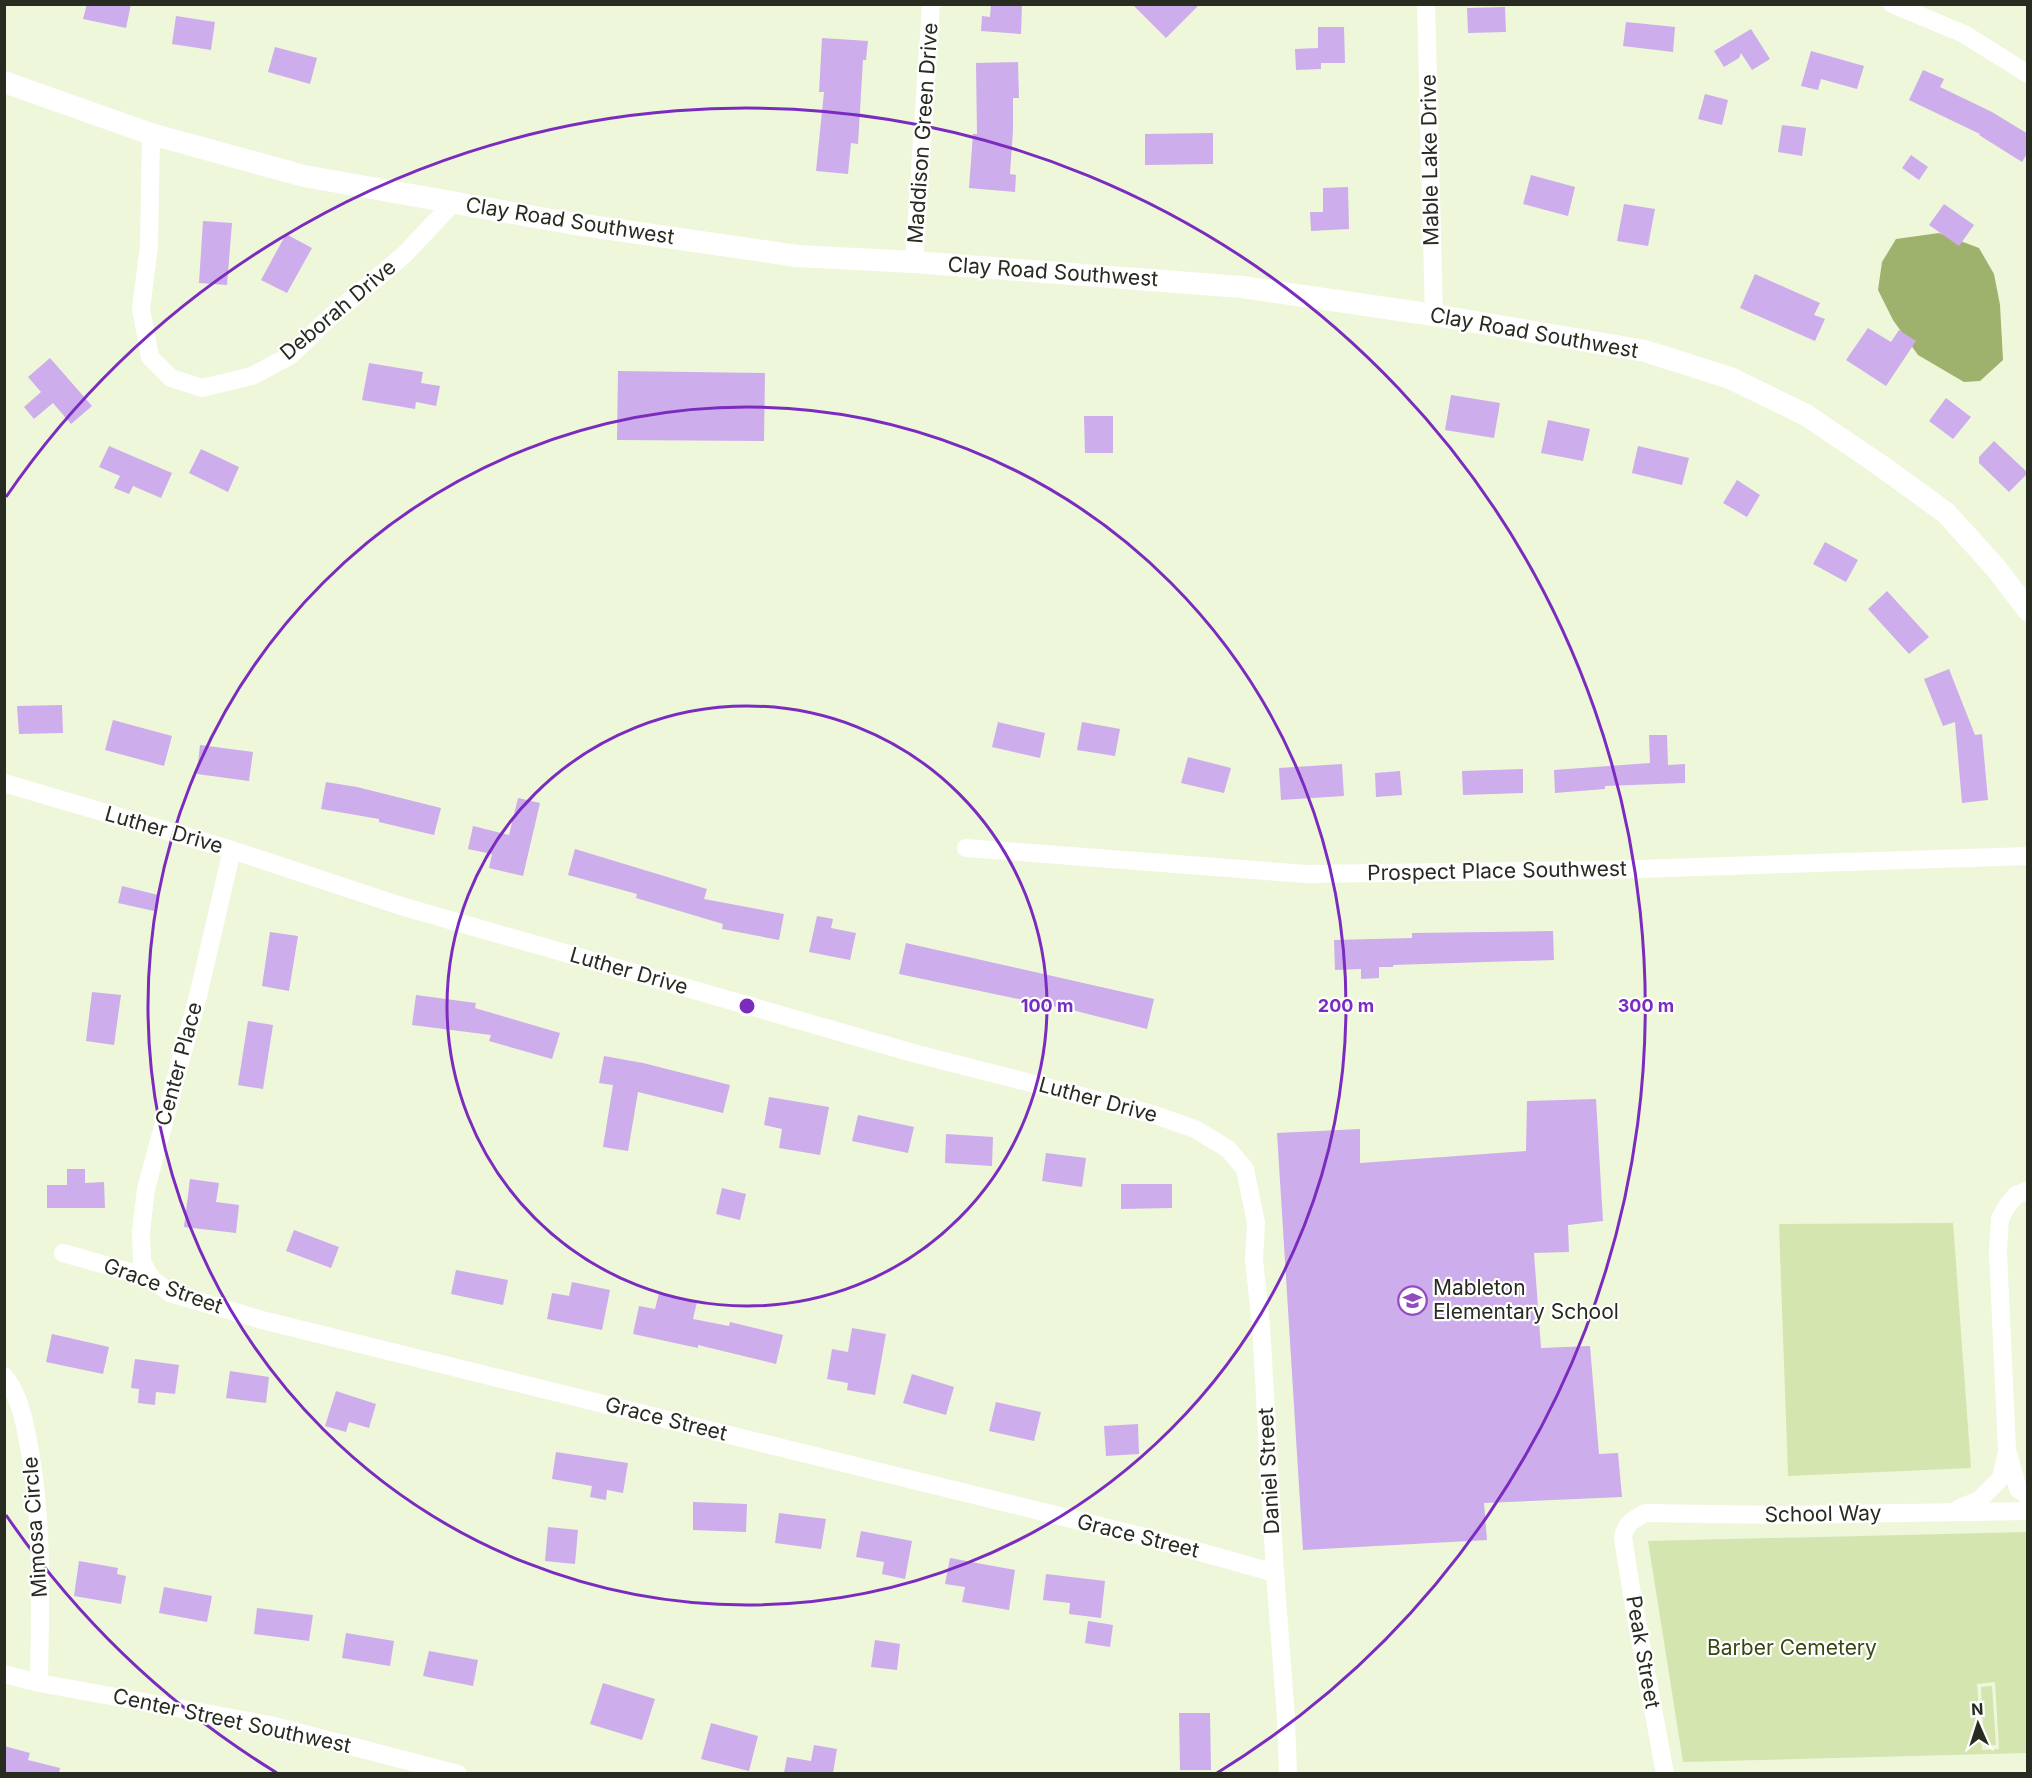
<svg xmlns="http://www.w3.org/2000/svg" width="2032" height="1778" font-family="Inter,sans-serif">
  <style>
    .green { fill: #d4e5b0; fill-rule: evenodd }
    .water { fill: #9eb26d }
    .building { fill: #ceadec }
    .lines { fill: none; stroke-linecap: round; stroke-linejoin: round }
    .minor { stroke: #fff; stroke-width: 18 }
    .tertiary { stroke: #fff; stroke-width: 22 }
    .ring { fill: none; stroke: #7b2cbf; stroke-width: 3 }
    .labels { text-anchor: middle; stroke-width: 4.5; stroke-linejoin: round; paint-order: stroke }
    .street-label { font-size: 21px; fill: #272b20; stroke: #fff }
    .poi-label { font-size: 21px; fill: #272b20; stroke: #fff; text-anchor: start }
    .park-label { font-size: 21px; fill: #394612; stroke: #fff }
    .centre { fill: #7b2cbf; stroke: #fff; stroke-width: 3 }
    .ring-label { font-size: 18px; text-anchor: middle; font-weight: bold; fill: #7b2cbf; stroke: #fff; stroke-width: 4.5; stroke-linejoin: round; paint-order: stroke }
  </style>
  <rect width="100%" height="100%" fill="#eef7da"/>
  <path class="green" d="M1953 1223 1971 1468 1788 1476 1779 1224Z
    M2027 1532V1753L1683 1762 1648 1541ZM1995 1682 1999 1749 1982 1750 1977 1684Z
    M1992 1686 1996 1745 1984 1746 1981 1687Z"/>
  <path class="water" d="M1939 233 1979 248 1994 274 2000 305 2003 360 1980 381 1964 382 1918 355 1893 320 1878 290 1882 262 1896 239Z"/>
  <path class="building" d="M87 4H131L126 28 83 19Z
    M991 4H1022L1021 34 981 31 982 16 990 17Z
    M1132 4H1200L1166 38Z
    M1505 7 1506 32 1468 33 1467 8Z
    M176 16 215 22 211 50 172 44Z
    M1626 22 1675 27 1673 52 1623 46Z
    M1318 27H1344L1345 63H1321V69L1296 70 1295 49 1318 48Z
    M1751 29 1770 59 1752 70 1741 53 1739 58 1724 67 1714 51Z
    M822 38 868 41 866 60H863L858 144 851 143 848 174 816 171 824 92H819Z
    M275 47 317 58 310 84 268 72Z
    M1811 51 1864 66 1857 89 1821 79 1818 90 1801 86Z
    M1018 62 1019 98H1013V130L1010 174 1016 175 1015 192 969 188 973 134H977L976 63Z
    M1923 70 1944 79 1940 87 1992 112 2028 134V152L2022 162 1979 135 1980 134 1909 100Z
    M1705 94 1728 100 1722 125 1698 119Z
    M1782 125 1806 128 1802 156 1778 152Z
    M1213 133V164L1145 165V134Z
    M1911 155 1928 167 1919 180 1902 168Z
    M1531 175 1575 187 1568 216 1523 204Z
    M1348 187 1349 229 1311 231 1310 212H1323V188Z
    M1624 204 1655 209 1648 246 1617 241Z
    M1944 204 1974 225 1959 246 1929 225Z
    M203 221 232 223 227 285 199 283Z
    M286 234 312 248 287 293 261 280Z
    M1755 274 1820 303 1814 315 1825 319 1815 341 1740 308Z
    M1868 328 1891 342 1899 330 1916 341 1886 386 1846 360Z
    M50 358 92 406 71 424 53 403 34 419 24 407 41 392 28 377Z
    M369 363 423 372 421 383 440 386 436 406 416 402 415 409 362 400Z
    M618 371 765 373 764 441 617 440Z
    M1451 395 1500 403 1494 438 1445 430Z
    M1946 398 1971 417 1953 439 1929 421Z
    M1084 416H1113V453H1085Z
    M1548 420 1590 429 1583 461 1541 453Z
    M1994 441 2028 473 2009 492 1979 463V457Z
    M109 446 172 473 161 498 133 486 129 494 114 488 120 476 99 467Z
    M1638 446 1689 458 1682 485 1632 473Z
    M201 449 239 467 228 492 189 473Z
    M1737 480 1760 495 1747 517 1723 503Z
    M1825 542 1858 560 1846 582 1813 564Z
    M1887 591 1929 637 1909 654 1868 609Z
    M1949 669 1975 735 1982 734 1988 800 1962 803 1955 722 1943 726 1924 679Z
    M62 705 63 733 19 734 17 706Z
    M113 720 172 736 164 766 105 750Z
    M998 722 1045 733 1040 758 992 747Z
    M1082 722 1120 729 1115 756 1077 750Z
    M1649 735H1667L1668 765 1685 764V783L1605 786V789L1555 793 1554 770 1650 763Z
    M200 745 253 752 249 781 197 774Z
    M1188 757 1231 768 1224 793 1181 783Z
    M1342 764 1344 796 1281 800 1279 768Z
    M1523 769V793L1463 795 1462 771Z
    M1400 771 1402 795 1376 797 1375 773Z
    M326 782 357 787 441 808 434 835 379 822V819L321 809Z
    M518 798 540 803 523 876 489 868 492 854 468 849 473 826 509 835Z
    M575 849 707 889 704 899 784 914 779 940 722 929 723 924 636 898 637 894 568 875Z
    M122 886 158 895 154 911 118 903Z
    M817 916 833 919 831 928 856 933 850 960 809 952Z
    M1553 931 1554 960 1393 965V967H1379V978L1361 979V969L1335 970 1334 940 1412 938V933Z
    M270 932 298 936 289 991 262 986Z
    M906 943 1154 999 1147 1029 1076 1011 899 974Z
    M92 992 121 995 114 1045 86 1041Z
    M416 995 476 1003 475 1008 560 1033 552 1059 489 1041 491 1035 412 1025Z
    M248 1021 273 1025 263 1089 238 1085Z
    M604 1056 643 1063 730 1085 723 1113 638 1092 628 1151 603 1147 613 1085 599 1083Z
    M769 1097 829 1107 820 1155 779 1148 782 1129 764 1125Z
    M1596 1099 1603 1221 1568 1225 1569 1252 1534 1253 1541 1348 1590 1346 1599 1454 1618 1453 1622 1497 1484 1503 1487 1540 1303 1550 1277 1133 1360 1129V1163L1526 1151 1527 1101Z
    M858 1115 914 1127 908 1153 852 1141Z
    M946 1134 993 1137 992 1166 945 1163Z
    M1046 1153 1086 1158 1082 1187 1042 1181Z
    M67 1169H85V1183L104 1182 105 1208H47V1185H67Z
    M190 1179 219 1183 216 1202 239 1205 236 1233 184 1227Z
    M1121 1184H1172V1208L1121 1209Z
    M722 1188 746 1194 740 1220 716 1214Z
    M294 1230 339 1247 331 1268 286 1251Z
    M456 1270 508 1280 503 1305 451 1294Z
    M572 1282 610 1290 602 1330 547 1319 552 1293 569 1296Z
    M659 1293 697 1302 693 1319 729 1326 730 1322 783 1335 776 1364 698 1345V1348L633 1334 639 1306 655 1309Z
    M852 1328 886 1334 875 1395 847 1390 848 1383 827 1379 832 1349 848 1352Z
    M52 1334 109 1347 103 1374 46 1362Z
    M135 1359 179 1365 175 1394 156 1392 155 1405 138 1403 139 1389 131 1388Z
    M230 1371 269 1377 266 1403 226 1398Z
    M912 1374 954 1387 946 1415 903 1403Z
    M336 1391 376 1404 369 1428 349 1422 346 1432 325 1426Z
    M996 1402 1041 1412 1034 1441 989 1431Z
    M1138 1424 1139 1454 1106 1456 1104 1426Z
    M556 1452 628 1463 623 1493 607 1490 606 1500 590 1497 592 1486 552 1479Z
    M693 1502 747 1504 746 1532 693 1530Z
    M779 1513 826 1519 821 1549 775 1543Z
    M548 1527 578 1530 575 1564 545 1561Z
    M861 1531 912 1541 905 1579 882 1574 884 1562 856 1557Z
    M950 1558 1015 1570 1009 1610 962 1602 965 1587 945 1584Z
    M79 1561 118 1568 117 1574 126 1576 121 1604 74 1596Z
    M1046 1574 1105 1581 1101 1618 1069 1614 1070 1603 1043 1600Z
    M164 1587 212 1596 207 1622 159 1613Z
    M257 1608 313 1615 309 1641 254 1634Z
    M1088 1621 1113 1625 1110 1647 1085 1643Z
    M346 1633 394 1641 390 1666 342 1658Z
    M875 1640 900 1644 897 1670 871 1667Z
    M429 1651 478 1660 473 1686 423 1676Z
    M603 1683 655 1699 642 1740 590 1724Z
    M1179 1713H1210L1211 1770H1180Z
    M711 1723 758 1736 749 1771 701 1759Z
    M814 1745 837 1749 833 1773H784L787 1757 811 1761Z
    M4 1746 30 1753 28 1760 60 1768 59 1773H4Z"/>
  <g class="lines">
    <path class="minor" d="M1426 4 1434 315
      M1892 4 1964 34 2028 74
      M151 134 149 246 141 309 150 357 171 378 202 388 252 376 291 355 329 318 404 255 454 202
      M914 262 931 4
      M4 783 232 850 401 906 913 1053 1152 1114 1195 1129 1228 1149 1245 1169 1256 1223 1254 1260 1261 1325 1275 1573 1286 1718 1288 1774
      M966 848 1306 874 1609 870 2028 856
      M2028 1190 2016 1195 2007 1206 2000 1219 1998 1252 2007 1450 2018 1489 2028 1496
      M63 1253 151 1278 170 1293 262 1320 1157 1540 1275 1573
      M151 1278 142 1262 141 1232 146 1189 198 996 232 850
      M4 1376C18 1393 23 1415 27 1436 44 1517 40 1600 39 1683
      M1958 1509 1979 1500 2001 1478 2007 1452
      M4 1674 39 1683 270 1725 458 1774
      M1665 1774 1633 1601 1623 1538C1625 1523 1634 1519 1646 1513L1781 1515 2028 1511"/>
    <path class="tertiary" d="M4 82 151 134 304 176 569 223 797 256 914 262 1242 287 1434 315 1645 351 1730 378 1806 415 1880 465 1946 513 1995 567 2028 610"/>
  </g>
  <g class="ring">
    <circle cx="747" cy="1006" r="300"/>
    <circle cx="747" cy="1006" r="599"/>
    <path d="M277 1773A899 899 0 0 1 6 1515M6 497A899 899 0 1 1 1217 1773"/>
  </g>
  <defs>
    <symbol id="school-ring" viewBox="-11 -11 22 22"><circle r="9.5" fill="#fff" stroke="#904dc2" stroke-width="1.5"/><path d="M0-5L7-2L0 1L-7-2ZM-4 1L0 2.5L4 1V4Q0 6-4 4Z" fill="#904dc2"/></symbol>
  </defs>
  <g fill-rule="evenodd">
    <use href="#school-ring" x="1396" y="1284" width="33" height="33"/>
  </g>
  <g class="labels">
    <g class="street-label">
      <text transform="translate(923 133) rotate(-86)" y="7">Maddison Green Drive</text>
      <text transform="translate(1430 160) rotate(-91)" y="7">Mable Lake Drive</text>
      <text transform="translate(570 221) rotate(9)" y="7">Clay Road Southwest</text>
      <text transform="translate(1053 272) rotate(4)" y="7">Clay Road Southwest</text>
      <text transform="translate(338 310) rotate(-40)" y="7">Deborah Drive</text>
      <text transform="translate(1534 333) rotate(10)" y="7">Clay Road Southwest</text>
      <text transform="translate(164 830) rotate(16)" y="7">Luther Drive</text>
      <text transform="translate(1497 871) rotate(-1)" y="7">Prospect Place Southwest</text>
      <text transform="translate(629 971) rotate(16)" y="7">Luther Drive</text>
      <text transform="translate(179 1064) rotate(-75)" y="7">Center Place</text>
      <text transform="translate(1098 1100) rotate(15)" y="7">Luther Drive</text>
      <text transform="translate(163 1286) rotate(20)" y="7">Grace Street</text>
      <text transform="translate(666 1419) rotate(14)" y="7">Grace Street</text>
      <text transform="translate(1269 1471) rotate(-93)" y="7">Daniel Street</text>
      <text transform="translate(1823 1514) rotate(-1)" y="7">School Way</text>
      <text transform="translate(35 1527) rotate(-94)" y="7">Mimosa Circle</text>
      <text transform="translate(1138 1536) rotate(14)" y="7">Grace Street</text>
      <text transform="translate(1643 1652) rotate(80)" y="7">Peak Street</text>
      <text transform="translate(232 1721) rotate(12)" y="7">Center Street Southwest</text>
    </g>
    <g class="poi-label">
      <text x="1433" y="1295">Mableton<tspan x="1433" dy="24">Elementary School</tspan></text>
    </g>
    <g class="park-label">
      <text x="1792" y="1655">Barber Cemetery</text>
    </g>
  </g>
  <circle cx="747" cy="1006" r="9" class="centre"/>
  <g class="ring-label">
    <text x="1047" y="1012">100 m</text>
    <text x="1346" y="1012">200 m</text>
    <text x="1646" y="1012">300 m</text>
  </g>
  <rect width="2032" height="1778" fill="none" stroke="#272b20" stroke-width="12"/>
  <g transform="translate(1978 1724) rotate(357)" stroke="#ffffff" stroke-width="4.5" paint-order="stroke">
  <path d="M0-4.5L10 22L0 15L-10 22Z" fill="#272b20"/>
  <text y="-9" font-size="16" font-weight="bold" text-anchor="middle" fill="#272b20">N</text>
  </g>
</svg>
